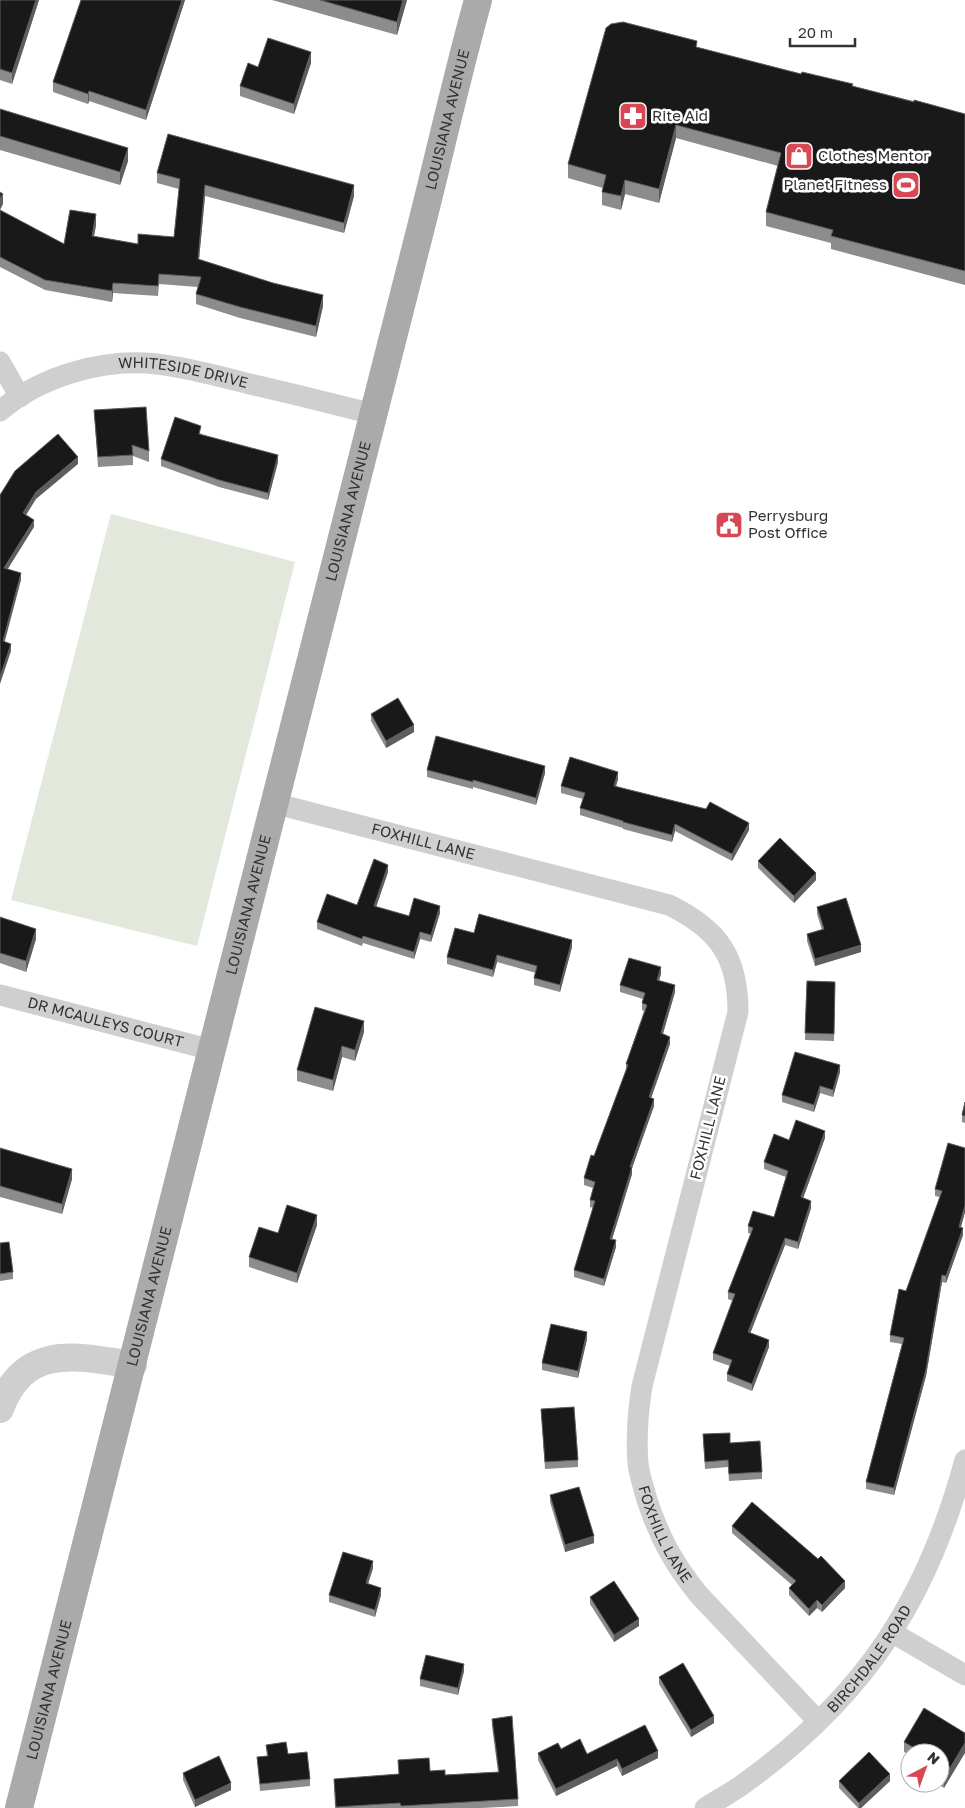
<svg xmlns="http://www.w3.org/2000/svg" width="965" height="1808" font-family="'Golos Text',sans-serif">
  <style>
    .green { fill: #e2e8dc }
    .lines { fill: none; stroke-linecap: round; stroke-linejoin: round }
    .minor { stroke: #cfcfcf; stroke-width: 21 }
    .tertiary { stroke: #cfcfcf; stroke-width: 28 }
    .primary { stroke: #aaa; stroke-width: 28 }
    .wall { fill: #8c8c8c }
    .shaded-wall { fill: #5e5e5e }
    .building { fill: #191919; stroke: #5e5e5e }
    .labels { text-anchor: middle; stroke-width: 5; stroke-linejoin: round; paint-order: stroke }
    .poi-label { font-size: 15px; fill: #323232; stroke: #fff; text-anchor: start }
    .street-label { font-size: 15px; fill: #323232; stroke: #fff }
  </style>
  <rect width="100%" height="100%" fill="#fff"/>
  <path class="green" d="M111 514 295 562 197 946 11 900Z"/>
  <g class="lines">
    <g class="minor">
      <path d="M0 362 20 397"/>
      <path id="s1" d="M0 411C41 376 103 358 157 364 190 368 222 377 254 385 294 394 333 404 373 414"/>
      <path id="s2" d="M273 803 669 905C718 929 738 956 738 1012L642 1386C638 1411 636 1437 638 1463 639 1475 644 1488 647 1500 660 1539 674 1564 699 1595L818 1721"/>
      <path id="s3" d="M0 995 212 1050"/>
      <path d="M893 1633 965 1675"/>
      <path id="s4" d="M705 1808C719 1799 733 1792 746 1782 865 1696 927 1600 965 1460"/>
    </g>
    <path class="tertiary" d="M0 1409C24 1343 77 1356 133 1365"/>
    <path class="primary" id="s5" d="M19 1808C154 1281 286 754 421 227 440 152 457 76 478 0"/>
  </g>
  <path class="wall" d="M0 0H39L12 84 0 80Z
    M81 0H185L146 120 89 101 88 104 53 92V82Z
    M272 0H407L397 35Z
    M697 47 801 74 853 86 965 114V285L831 249V243L766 226V212L778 166 676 138 659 203 625 194 621 210 602 205V192L603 188 568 178V164Z
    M311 63 294 114 240 96V86L258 67Z
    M0 109 128 161 120 185 0 150Z
    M157 173 354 196 344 233 205 196 199 260 323 306 316 337 240 318 196 304V294L198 287 159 284 158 296 113 293 112 302 45 290 0 267V210L64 244 96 225 94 236 138 244 174 237 179 189 157 183Z
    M94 410 149 451V462L133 456V465L98 467Z
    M201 433V434L278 462 268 500 219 487 161 466V459Z
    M371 714 414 732 386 748 371 721Z
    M427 770 545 773 536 805 473 787V789L427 777Z
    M618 779 616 786 749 830 732 861 675 831 672 842 623 829V828L580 815V808L583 799 561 793V786Z
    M758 861 816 880 794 903 758 868Z
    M388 872 376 907 409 916 440 913 431 942 420 939 414 959 363 943 362 946 317 929V922L357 905Z
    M817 907 861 952 815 966 807 941V934L822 930 817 914Z
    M0 917 36 939 26 972 0 963Z
    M474 933 572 947 560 992 534 985V978L536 973 497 962 493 977 447 964V957Z
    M661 974 659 980 675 992 663 1034 670 1044 651 1098 654 1106 632 1168V1174L612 1239 616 1247 604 1286 574 1277V1270L593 1208 590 1207V1200L593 1188 584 1185V1178L594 1156 626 1070V1064L644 1011 642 1010V1003L643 999 620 992V985Z
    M807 981 835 982 834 1041 805 1040Z
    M364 1032 355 1061 342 1057 333 1091 297 1081V1070Z
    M840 1072 833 1097 820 1093 814 1112 782 1102V1095Z
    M965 1102V1123L962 1122V1115Z
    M825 1138 803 1198 811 1208 798 1249 785 1245 750 1333 769 1347 752 1391 727 1381V1374L730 1366 713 1360V1353L733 1301 728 1299V1292L751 1234 748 1233V1226L774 1217 786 1177 764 1169V1162L789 1140Z
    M0 1148 72 1179 62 1214 0 1197Z
    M965 1148V1212L961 1227 963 1235 946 1283 942 1282 926 1376 894 1495 866 1489V1482L902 1344 890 1342V1335L940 1197 935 1196V1189Z
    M317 1225 297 1283 249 1267V1257L278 1233Z
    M0 1243 13 1272V1279L0 1281Z
    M587 1339 578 1378 542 1370V1363Z
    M541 1409 578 1460V1467L545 1469Z
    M703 1434 730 1443 762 1472V1479L729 1481 728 1467 705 1469Z
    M550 1495 594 1543 565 1552 550 1502Z
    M732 1526 845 1588 822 1612 817 1608 809 1616 789 1595V1588L792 1585 732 1533Z
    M373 1568 368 1584 381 1595 375 1617 329 1602V1595Z
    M590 1597 639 1626 614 1642 590 1604Z
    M464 1671 458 1695 420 1686V1679Z
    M659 1677 714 1723 691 1737 659 1684Z
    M492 1719 518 1799V1806L481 1808H335L334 1779 399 1775 430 1771 445 1775 498 1772 492 1726Z
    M965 1733 944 1788 936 1783H940V1753H910V1755L904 1752V1742Z
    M266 1745 288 1754 310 1779V1786L260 1791 257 1757 267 1756Z
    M561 1749 587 1754 658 1758 622 1776 617 1766 556 1796 538 1760V1753Z
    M183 1773 231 1790 195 1807 183 1780Z
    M839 1781H890L861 1808H858L839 1788Z"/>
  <path class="shaded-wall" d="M36 0H39L12 84V73Z
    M182 0H185L146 120V110Z
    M403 0H407L397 35V22Z
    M311 52V63L294 114V104Z
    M89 91V101L88 104V94Z
    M676 125V138L659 203V189Z
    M128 148V161L120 185V172Z
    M625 180V194L621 210V196Z
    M205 185V196L198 270V259Z
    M354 185V196L344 233V223Z
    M3 194V204L0 210V199Z
    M96 214V225L92 246V236Z
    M113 283V293L112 302V291Z
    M323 295V306L316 337V326Z
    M278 455V462L268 500V493Z
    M78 457V464L36 499 23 520V513L36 492Z
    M34 520V527L4 575V568Z
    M21 573V580L3 648V641Z
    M11 644V651L0 684V677Z
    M414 725V732L386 748V741Z
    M545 766V773L536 805V798Z
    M618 772V779L614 793V786Z
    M749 823V830L732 861V854Z
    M675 824V831L672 842V835Z
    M388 865V872L374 913V906Z
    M816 873V880L794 903V896Z
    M440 906V913L431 942V935Z
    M36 929V939L26 972V961Z
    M420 932V939L414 959V952Z
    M572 940V947L560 992V985Z
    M861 945V952L815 966V959Z
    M497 955V962L493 977V970Z
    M661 967V974L657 987V980Z
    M675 985V992L661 1040V1033Z
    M364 1021V1032L355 1061V1050Z
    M670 1037V1044L649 1104V1097Z
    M342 1046V1057L333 1091V1080Z
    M840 1065V1072L833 1097V1090Z
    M820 1086V1093L814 1112V1105Z
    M654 1099V1106L632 1168V1174L610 1246V1239L630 1167Z
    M825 1131V1138L801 1204V1197Z
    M72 1169V1179L62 1214V1204Z
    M811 1201V1208L798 1249V1242Z
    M965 1205V1212L959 1234V1227Z
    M317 1215V1225L297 1283V1273Z
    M963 1228V1235L946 1283V1276Z
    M785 1238V1245L748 1339V1332Z
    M616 1240V1247L604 1286V1279Z
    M942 1275V1282L926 1376 894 1495V1488Z
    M587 1332V1339L578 1378V1371Z
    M769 1340V1347L752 1391V1384Z
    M594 1536V1543L565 1552V1545Z
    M373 1561V1568L366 1590V1583Z
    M845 1581V1588L822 1612V1605Z
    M381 1588V1595L375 1617V1610Z
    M817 1600V1608L809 1616V1609Z
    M639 1619V1626L614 1642V1635Z
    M464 1664V1671L458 1695V1688Z
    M714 1716V1723L691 1737V1730Z
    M965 1743V1753L944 1788V1778Z
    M658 1751V1758L622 1776V1769Z
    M617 1759V1766L556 1796V1789Z
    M890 1774V1781L861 1808H859V1803Z
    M231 1783V1790L195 1807V1800Z"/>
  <path class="building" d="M0 0H36L12 73 0 69Z
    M81 0H182L146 110 89 91 88 94 53 82Z
    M320 0H403L397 22Z
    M623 22 697 41 696 47 801 74 802 72 853 84 852 86 914 102V100L965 114V271L831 236 833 230 766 212 781 153 676 125 659 189 625 180 621 196 602 192 606 175 568 164 606 28 611 24Z
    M268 38 311 52 294 104 240 86 248 63 258 67Z
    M0 109 128 148 120 172 0 136Z
    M168 134 354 185 344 223 205 185 198 259 273 283 323 295 316 326 240 307 196 294 201 277 159 274 158 286 113 283 112 291 45 280 0 257V210L64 244 70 210 96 214 92 236 138 244V234L174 237 180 179 157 173Z
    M0 192 3 194 0 199Z
    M146 407 149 451 132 445 133 455 98 457 94 410Z
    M175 417 201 426 199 434 278 455 268 493 219 480 161 459Z
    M58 434 78 457 36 492 23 513 34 520 4 568 21 573 3 641 11 644 0 677V495L15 471Z
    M398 698 414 725 386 741 371 714Z
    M436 736 545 766 536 798 473 780V782L427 770Z
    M570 757 618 772 614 786 706 809 710 802 749 823 732 854 675 824 672 835 623 822V821L580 808 585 793 561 786Z
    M780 838 816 873 794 896 758 861Z
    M374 859 388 865 374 906 409 916 414 898 440 906 431 935 420 932 414 952 363 936 362 939 317 922 327 894 357 905Z
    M846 898 861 945 815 959 807 934 824 929 817 907Z
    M479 914 572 940 560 985 534 978 537 966 497 955 493 970 447 957 455 928 474 933Z
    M0 917 36 929 26 961 0 953Z
    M629 958 661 967 657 980 675 985 661 1033 670 1037 649 1097 654 1099 630 1167H632L610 1239 616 1240 604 1279 574 1270 595 1201 590 1200 595 1182 584 1178 591 1155 594 1156 628 1065 626 1064 647 1005 642 1003 645 993 620 985Z
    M807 981 835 982 834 1034 805 1033Z
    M315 1007 364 1021 355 1050 342 1046 333 1080 297 1070Z
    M795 1052 840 1065 833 1090 820 1086 814 1105 782 1095Z
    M965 1102V1116L962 1115Z
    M796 1120 825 1131 801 1197 811 1201 798 1242 785 1238 748 1332 769 1340 752 1384 727 1374 732 1360 713 1353 735 1294 728 1292 753 1228 748 1226 753 1211 774 1217 788 1171 764 1162 774 1134 789 1140Z
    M948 1143 965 1148V1205L959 1227 963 1228 946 1276 942 1275 926 1369 894 1488 866 1482 904 1338 890 1335 899 1289 906 1291 942 1191 935 1189Z
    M0 1148 72 1169 62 1204 0 1186Z
    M287 1205 317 1215 297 1273 249 1257 259 1227 278 1233Z
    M9 1242 13 1272 0 1274V1243Z
    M551 1324 587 1332 578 1371 542 1363Z
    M574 1407 578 1460 545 1462 541 1409Z
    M730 1433V1443L760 1441 762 1472 729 1474 728 1460 705 1462 703 1434Z
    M579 1487 594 1536 565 1545 550 1495Z
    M752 1502 818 1559 821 1556 845 1581 822 1605 817 1600 809 1609 789 1588 796 1581 732 1526Z
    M343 1552 373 1561 366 1583 381 1588 375 1610 329 1595Z
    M614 1581 639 1619 614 1635 590 1597Z
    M426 1655 464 1664 458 1688 420 1679Z
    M683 1663 714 1716 691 1730 659 1677Z
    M924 1708 965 1733V1743L944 1778 940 1775V1753H923L904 1742Z
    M512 1716 518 1799 401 1806 400 1803 336 1807 334 1779 399 1774 398 1760 429 1758 430 1771 445 1770V1775L499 1772 492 1719Z
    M645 1725 658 1751 622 1769 617 1759 556 1789 538 1753 558 1743 561 1749 580 1739 587 1754Z
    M286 1742 288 1754 307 1752 310 1779 260 1784 257 1757 268 1756 266 1745Z
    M869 1752 890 1774 859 1803 839 1781Z
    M219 1756 231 1783 195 1800 183 1773Z"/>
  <defs>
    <symbol id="pharmacy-square" viewBox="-11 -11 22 22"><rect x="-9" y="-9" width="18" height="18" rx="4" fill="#d74754" stroke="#fff"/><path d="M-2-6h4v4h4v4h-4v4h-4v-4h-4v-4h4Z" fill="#fff"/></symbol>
    <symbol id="shop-square" viewBox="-11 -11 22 22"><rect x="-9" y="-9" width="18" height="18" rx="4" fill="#d74754" stroke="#fff"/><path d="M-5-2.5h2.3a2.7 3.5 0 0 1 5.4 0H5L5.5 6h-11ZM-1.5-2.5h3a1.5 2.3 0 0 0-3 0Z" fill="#fff"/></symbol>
    <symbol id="stadium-square" viewBox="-11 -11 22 22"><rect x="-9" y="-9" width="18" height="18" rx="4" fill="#d74754" stroke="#fff"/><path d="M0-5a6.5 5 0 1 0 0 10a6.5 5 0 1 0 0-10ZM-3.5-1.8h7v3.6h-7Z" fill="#fff"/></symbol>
    <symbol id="civic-square" viewBox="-11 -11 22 22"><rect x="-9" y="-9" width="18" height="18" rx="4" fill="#d74754" stroke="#fff"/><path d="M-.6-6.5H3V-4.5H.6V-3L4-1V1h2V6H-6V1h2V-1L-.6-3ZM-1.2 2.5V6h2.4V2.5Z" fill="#fff"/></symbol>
  </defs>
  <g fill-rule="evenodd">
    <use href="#pharmacy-square" x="617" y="100" width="32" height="32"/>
    <use href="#shop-square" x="783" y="140" width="32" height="32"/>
    <use href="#stadium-square" x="890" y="169" width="32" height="32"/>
    <use href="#civic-square" x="713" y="509" width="32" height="32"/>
  </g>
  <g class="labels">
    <g class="poi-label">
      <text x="652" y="121">Rite Aid</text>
      <text x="818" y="161">Clothes Mentor</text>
      <text x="887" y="190" text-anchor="end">Planet Fitness</text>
      <text x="748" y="521">Perrysburg<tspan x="748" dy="17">Post Office</tspan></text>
    </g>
    <g class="street-label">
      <text dy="5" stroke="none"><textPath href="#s5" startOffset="1742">LOUISIANA AVENUE</textPath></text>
      <text dy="5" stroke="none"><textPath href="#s1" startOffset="195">WHITESIDE DRIVE</textPath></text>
      <text dy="5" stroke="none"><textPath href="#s5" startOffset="1338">LOUISIANA AVENUE</textPath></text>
      <text dy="5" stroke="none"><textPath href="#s2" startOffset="155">FOXHILL LANE</textPath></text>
      <text dy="5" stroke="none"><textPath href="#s5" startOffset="932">LOUISIANA AVENUE</textPath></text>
      <text dy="5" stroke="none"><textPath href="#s3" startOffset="109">DR MCAULEYS COURT</textPath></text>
      <text transform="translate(708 1128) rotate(-76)" y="5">FOXHILL LANE</text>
      <text dy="5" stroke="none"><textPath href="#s5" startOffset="528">LOUISIANA AVENUE</textPath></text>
      <text dy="5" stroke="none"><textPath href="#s2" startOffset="1085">FOXHILL LANE</textPath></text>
      <text dy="5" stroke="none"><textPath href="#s4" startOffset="224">BIRCHDALE ROAD</textPath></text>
      <text dy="5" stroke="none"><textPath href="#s5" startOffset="122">LOUISIANA AVENUE</textPath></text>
    </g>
  </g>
  <g transform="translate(925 1768) rotate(41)"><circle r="24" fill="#ffffff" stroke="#adadad"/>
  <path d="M0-4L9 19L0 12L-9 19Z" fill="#d74754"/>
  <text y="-8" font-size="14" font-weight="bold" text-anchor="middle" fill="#323232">N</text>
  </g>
  <path d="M790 38v8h65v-8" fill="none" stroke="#323232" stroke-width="2.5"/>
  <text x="798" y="38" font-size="15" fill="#323232" stroke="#ffffff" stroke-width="4" paint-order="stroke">20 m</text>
</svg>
